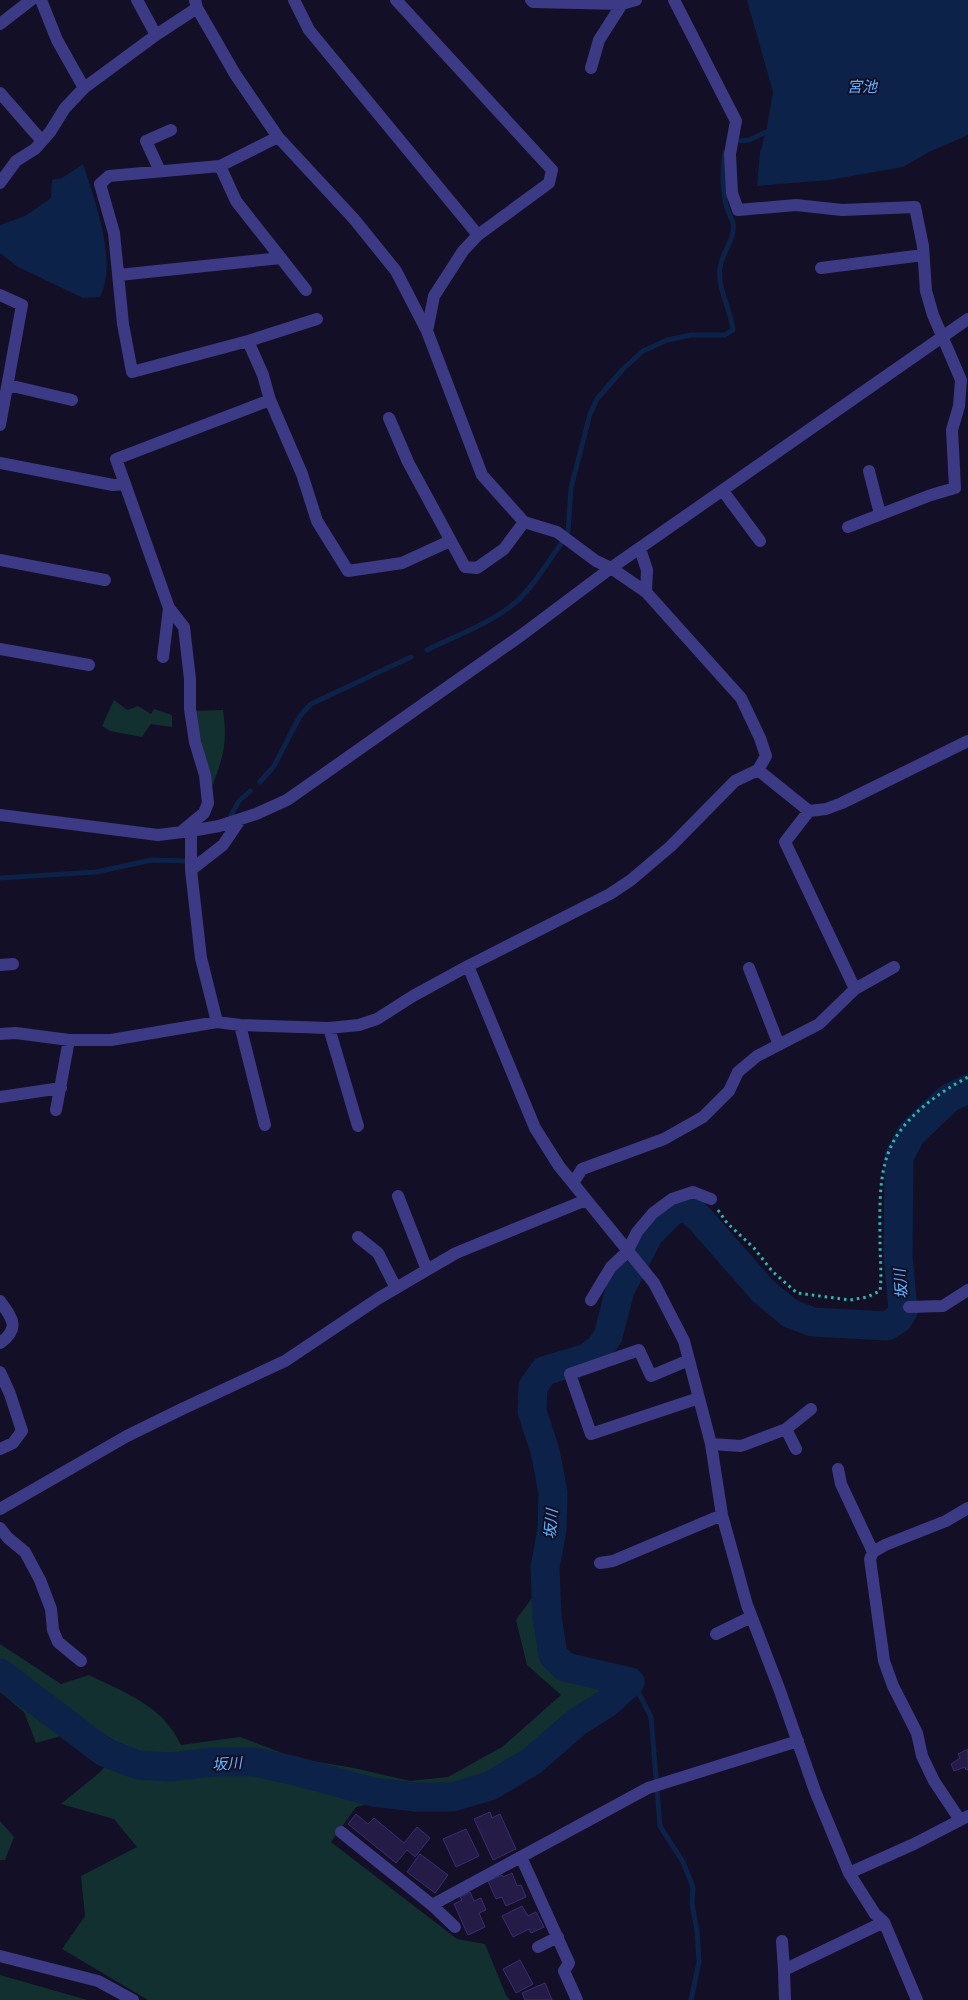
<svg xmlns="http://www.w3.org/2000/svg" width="968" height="2000" font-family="'Work Sans','Noto Sans JP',sans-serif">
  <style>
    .green { fill: #12302f }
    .water { fill: #0c2248 }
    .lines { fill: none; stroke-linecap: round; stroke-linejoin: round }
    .stream { stroke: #0c2248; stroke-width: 5 }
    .river { stroke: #0c2248; stroke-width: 29 }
    .building { fill: #241b47; stroke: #3b2d73 }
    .path { stroke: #2fb8b0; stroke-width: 3; stroke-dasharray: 2.5 4; stroke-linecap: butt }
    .street { stroke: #3d3a85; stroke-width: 12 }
    .labels { text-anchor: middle; stroke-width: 4; stroke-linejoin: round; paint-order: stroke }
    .water-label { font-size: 15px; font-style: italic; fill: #62b6ff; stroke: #130f26 }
  </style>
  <rect width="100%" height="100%" fill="#130f26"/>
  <path class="green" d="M114 700 127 710 138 706 151 714 154 709 172 715V727L151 724 142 737 110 731 102 726Z
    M223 710C228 744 223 758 211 789L194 711Z
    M537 1591 544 1644 553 1668 614 1685 525 1756 475 1782 434 1787 356 1807 331 1842 457 1939 485 1944 506 1995 510 2000H148L62 1949 85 1916 81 1876 137 1847 114 1819 61 1804 99 1773 124 1747 93 1727 36 1743 24 1712 0 1692V1644L61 1684 89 1675C127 1694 162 1705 181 1745L240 1737 295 1758 354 1768 410 1781 448 1777 502 1747 561 1695 527 1665 516 1620Z
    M0 1821 14 1837 5 1860H0Z
    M0 1975 84 1999 87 2000H0Z"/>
  <path class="water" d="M747 0H968V135L929 152 903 167 829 180 757 186 760 152 766 132 773 92Z
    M83 164C95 201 118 262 100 297L83 298 18 267 0 253V225L25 216 51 198 52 180 62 178Z"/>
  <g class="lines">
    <path class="stream" d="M740 141 749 140 766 132
      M568 532 571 488 590 414 597 399 623 369 643 351 667 340 691 335H725L733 330C731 309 717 289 720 267 722 253 736 238 733 223 731 217 728 211 726 205 722 187 722 170 725 152
      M427 650C455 636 492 623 516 602 534 586 547 563 561 544
      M260 782 274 766 300 716 311 704 411 657
      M231 815 239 801 250 791
      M0 878 96 872 152 860 186 861
      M630 1682 637 1690 651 1717 660 1826 683 1862 693 1887 692 1904 697 1930 699 1962 691 2000"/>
    <path class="river" d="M0 1673 104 1752 138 1765 171 1767 213 1762H253L292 1770 373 1792 415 1797H452L490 1786 532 1761 577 1722 607 1703 630 1682 565 1667 553 1655 547 1616 545 1567 552 1530 553 1492 545 1451 532 1411 533 1387 544 1371 587 1358 600 1348 608 1336 620 1290 649 1234 673 1210 687 1207 700 1219 763 1291 791 1314 813 1322 887 1326 898 1319 903 1311 898 1255 899 1157 911 1134 949 1098 968 1089"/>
  </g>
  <path class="building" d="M968 1749V1770H966L965 1767 954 1771 951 1764 960 1758 958 1754Z
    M490 1812 492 1818 500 1814 516 1849 493 1860 474 1819Z
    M356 1814 368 1824 374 1818 404 1843 417 1827 430 1838 415 1857 407 1850 396 1863 348 1824Z
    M466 1829 479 1856 456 1867 443 1839Z
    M420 1854 448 1875 435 1893 407 1872Z
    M512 1873 517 1886 521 1885 526 1897 506 1906 502 1897 496 1899 488 1881 502 1875 503 1877Z
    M470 1892 474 1901 481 1898 486 1910 479 1913 485 1927 468 1935 454 1904 462 1900 460 1897Z
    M522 1906 528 1916 536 1912 544 1927 531 1933 529 1929 513 1937 502 1916Z
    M520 1960 533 1984 516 1993 503 1969Z
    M545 1983 552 2000H525L522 1993Z"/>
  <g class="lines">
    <path class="path" d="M718 1210 727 1223 754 1248 772 1271 797 1293 850 1300 867 1297 880 1291C882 1274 880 1258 880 1241 880 1213 878 1178 889 1151 902 1118 938 1093 968 1077"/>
    <path class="street" d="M41 0 57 40 84 88
      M137 0 156 35
      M195 0 197 8 235 74 278 137 354 219 396 271 427 331 482 475 524 522 557 532 596 561 611 568 646 592 741 698 760 738 766 756 758 770
      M294 0 309 30 478 235
      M396 0 552 170 549 183 478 235 463 251 434 296 427 331
      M531 0 533 2 622 4 636 0
      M674 0 736 121 730 154 732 193 738 210 796 205 842 210 915 207 923 246 926 291 933 315 961 380 959 406 952 430 955 488 931 495 848 527
      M0 24 31 0
      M591 68 599 40 622 4
      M0 93 42 141
      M278 137 220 166 109 176 100 184 114 233 123 324 132 372 248 341 317 319
      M220 166 236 201 306 290
      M160 171 146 141 171 130
      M0 183 16 161 35 149 50 132 65 108 84 88 156 35 197 8
      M821 268 923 255
      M119 275 281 258
      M0 295 22 305 0 425
      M248 341 263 375 270 400 302 474 317 521 348 571 402 563 450 541
      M8 385 72 400
      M389 418 408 462 465 567 477 568 504 549 524 522
      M0 463 113 485 125 484 116 459 270 400
      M869 471 880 514
      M125 484 169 608 184 627 190 679V709L195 742 205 775 208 803 204 813 181 832
      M723 491 760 541
      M640 549 647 570 646 592
      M0 560 105 580
      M0 649 89 665
      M163 657 169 608
      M0 815 158 835 191 831 219 826 256 814 287 800 523 634 611 568 968 319
      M191 831V870
      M0 965 13 964
      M468 966 535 1128 559 1166 654 1283 684 1341 711 1444 722 1515 747 1605 780 1691 815 1791 849 1873 875 1914 884 1922 917 2000
      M749 968 779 1045
      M855 989 894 967
      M217 1022 201 958 191 870 223 845 240 820
      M240 1025 265 1125
      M329 1028 358 1126
      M0 1034 16 1033 69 1040H111L217 1022 240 1025 329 1028 359 1025 377 1019 413 996 468 966 610 894 631 880 671 846 735 781 758 770 809 811 826 809 842 803 968 741
      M0 1097 61 1088
      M56 1110 69 1040
      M573 1183 582 1169 664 1139 703 1117 729 1091 738 1072 757 1056 819 1024 855 989 785 842 809 811
      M398 1196 427 1270
      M358 1237 378 1253 396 1288
      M591 1300 611 1267 627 1252 637 1232 653 1213 672 1199 693 1192 711 1199
      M0 1301C12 1318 21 1328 0 1343
      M909 1307 943 1306 968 1290
      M689 1360 651 1376 639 1350 570 1374 591 1434 699 1398
      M0 1372 10 1394 22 1431 13 1443 0 1449
      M786 1429 796 1449
      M711 1444 741 1446 786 1429 811 1409
      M838 1469 841 1484 873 1552
      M0 1509 127 1436 182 1409 285 1361 379 1298 456 1253 586 1200
      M0 1528 8 1538 25 1552 40 1580 51 1609 53 1630 58 1642 81 1661
      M600 1563 613 1561 722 1515
      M716 1634 751 1617
      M960 1820 934 1781 922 1756 917 1733 893 1686 884 1661 870 1559 873 1552 885 1545 946 1521 968 1508
      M341 1832 432 1905 648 1788 798 1741
      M521 1857 569 1963 564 1971 577 2000
      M849 1873 914 1844 968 1816
      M432 1905 455 1927
      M782 1941 784 1970
      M538 1947 558 1937
      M0 1956 98 1981 133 2000
      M785 2000 784 1970 884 1922"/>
  </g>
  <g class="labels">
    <g class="water-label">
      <text x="862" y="92">宮池</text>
      <text transform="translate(901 1284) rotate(-95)" y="5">坂川</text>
      <text transform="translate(551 1524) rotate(-85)" y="5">坂川</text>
      <text transform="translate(227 1764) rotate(-4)" y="5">坂川</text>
    </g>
  </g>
</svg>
